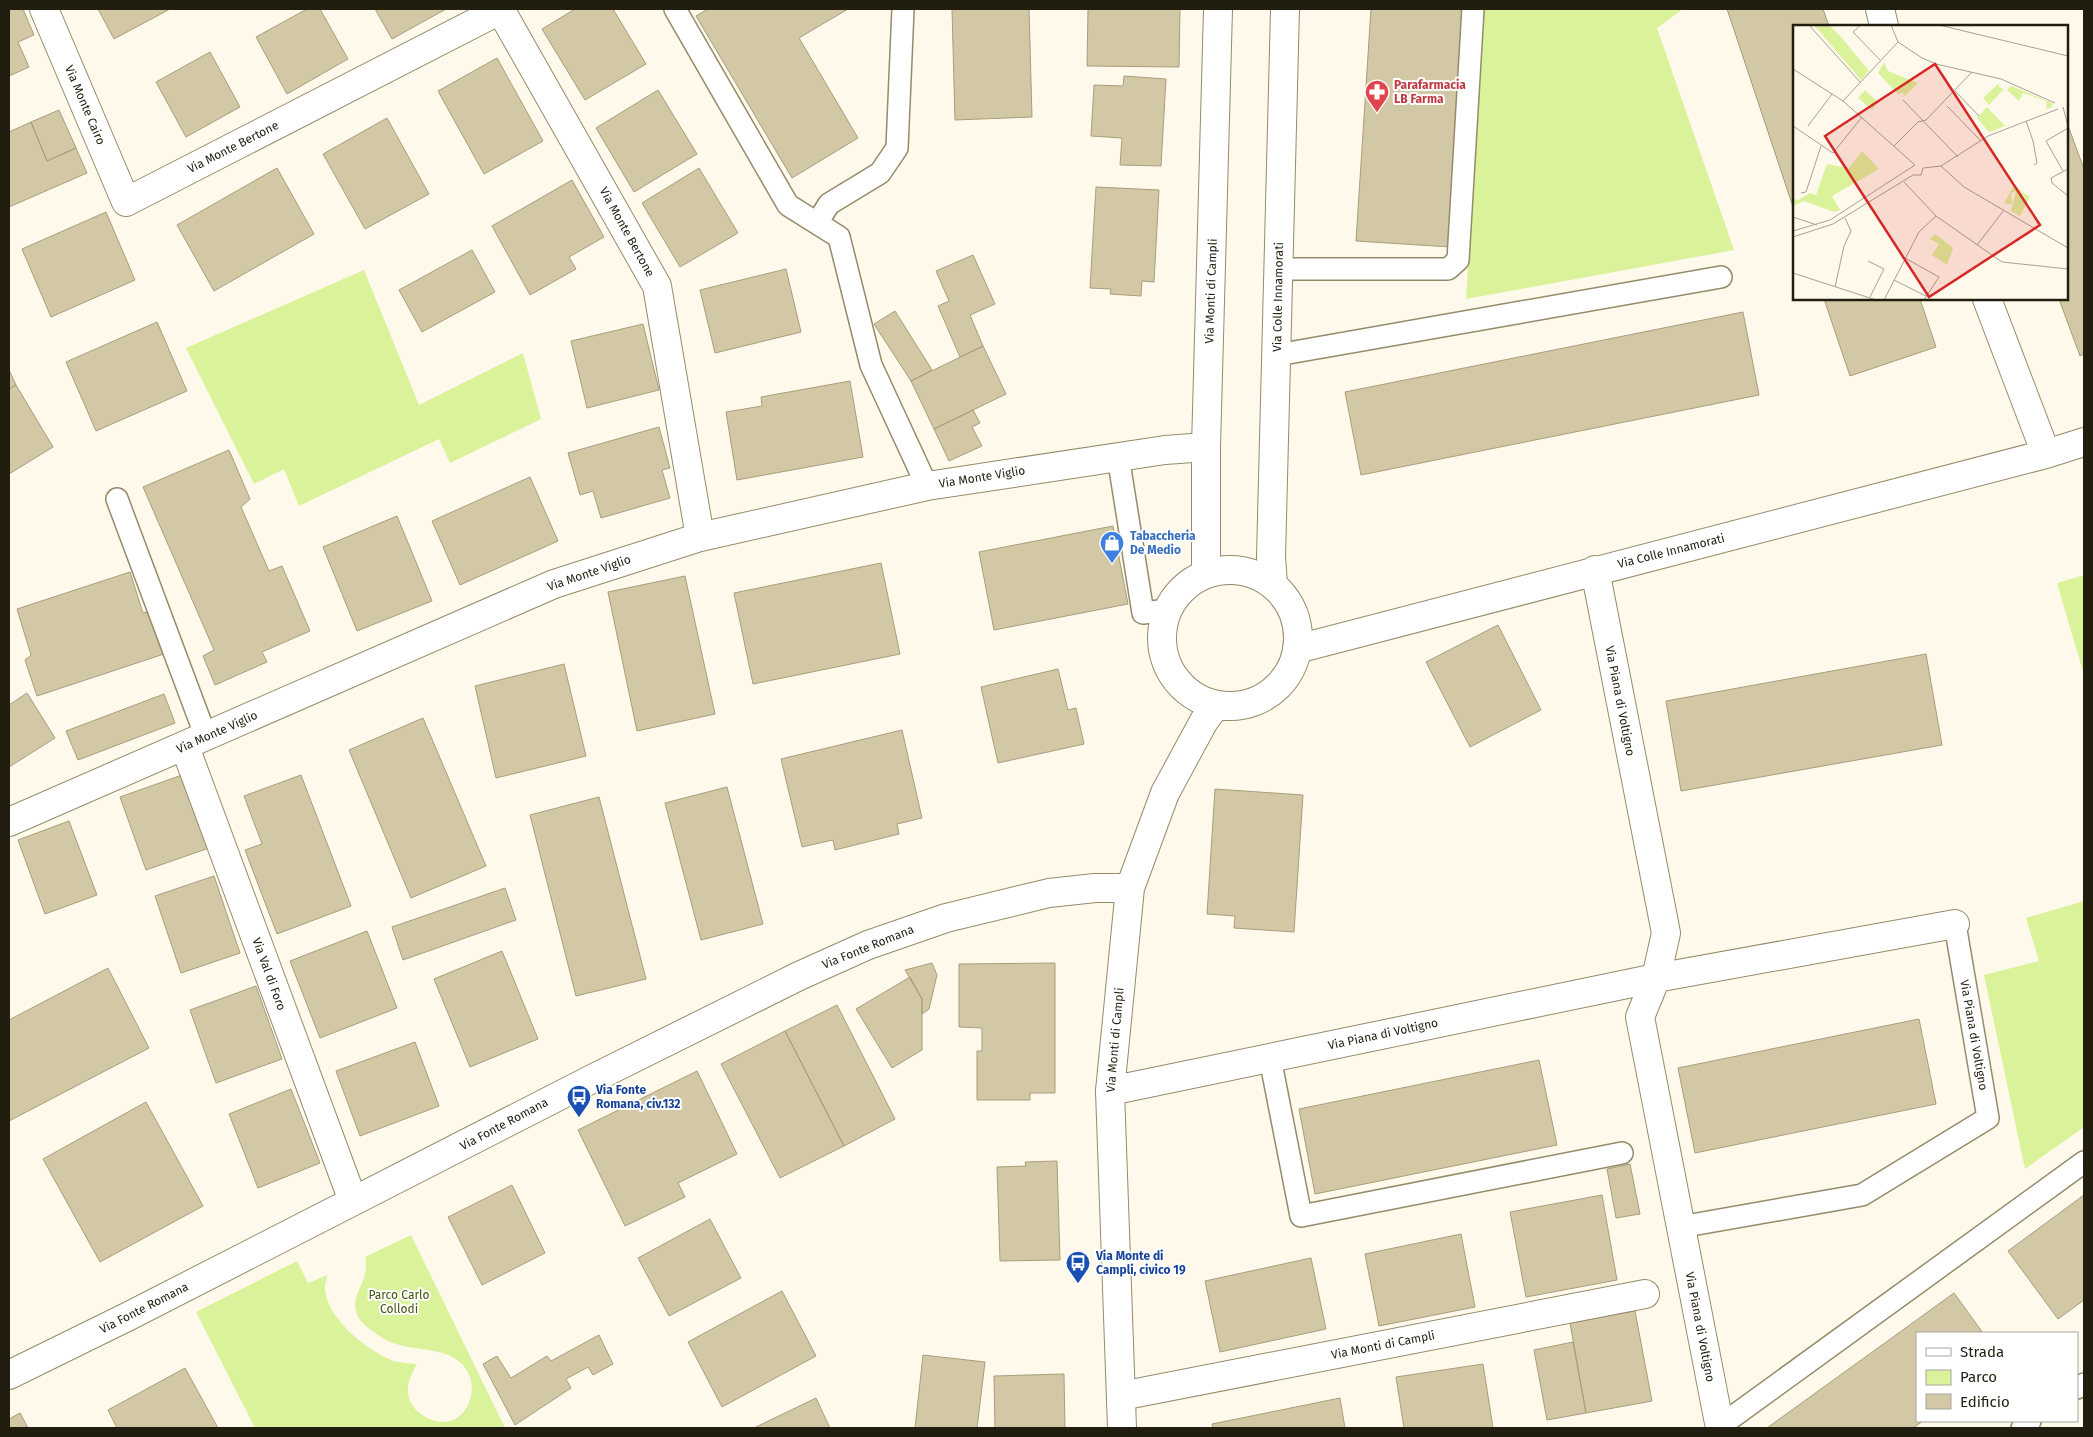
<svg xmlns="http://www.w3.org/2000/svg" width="2093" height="1437" font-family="'Fira Sans',sans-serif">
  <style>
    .green { fill: #daf29a }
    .building { fill: #d3c8a5; stroke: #a89e7c }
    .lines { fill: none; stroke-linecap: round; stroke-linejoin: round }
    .service-casing { stroke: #958b6a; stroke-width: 24 }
    .minor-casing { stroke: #958b6a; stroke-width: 30 }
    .tertiary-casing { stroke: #958b6a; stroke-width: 30 }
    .service { stroke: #fff; stroke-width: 21 }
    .minor { stroke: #fff; stroke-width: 28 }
    .tertiary { stroke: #fff; stroke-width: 28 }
    .labels { text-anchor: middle; stroke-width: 4; stroke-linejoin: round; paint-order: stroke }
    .health-label { font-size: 12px; font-weight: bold; fill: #be3a42; stroke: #fff; text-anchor: start }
    .street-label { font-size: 12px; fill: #211d0f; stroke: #fff }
    .shop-label { font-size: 12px; font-weight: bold; fill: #366cbe; stroke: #fff; text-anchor: start }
    .transit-label { font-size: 12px; font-weight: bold; fill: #164399; stroke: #fff; text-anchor: start }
    .park-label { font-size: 12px; fill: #45540d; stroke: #fff }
    .inset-road { fill: none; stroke: #a6a193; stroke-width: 1 }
    .view { fill: #d62828; fill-opacity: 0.15; stroke: #d62828; stroke-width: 2.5 }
    .inset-edge { fill: none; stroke: #211d0f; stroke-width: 2.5 }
  </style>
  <rect width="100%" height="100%" fill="#fef9eb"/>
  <path class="green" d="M1484 9H1683L1657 28 1734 250 1466 299Z
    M364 270 419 405 523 353 541 419 450 463 439 439 299 506 284 469 254 484 186 348Z
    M2084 575V675L2057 583Z
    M2084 901V1127L2025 1169 1984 975 2039 961 2026 918Z
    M411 1235 505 1428H255L196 1312 297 1261 308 1283 327 1275C327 1279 325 1283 325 1286 324 1317 368 1352 394 1361 401 1363 409 1363 417 1364 412 1373 407 1383 408 1393 410 1410 428 1422 444 1422 469 1421 479 1387 466 1369 452 1348 422 1351 400 1345 389 1343 379 1336 370 1329 364 1325 358 1319 356 1311 351 1293 371 1280 365 1257Z"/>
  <path class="building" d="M9 9H23L34 35 18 42 29 67 9 76Z
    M98 9H170L114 39Z
    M307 9H320L348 59 287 94 256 37Z
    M375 9H446L392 39Z
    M575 9H613L646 64 585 100 542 29Z
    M708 9H848L799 38 858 138 792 178 696 16Z
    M952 9H1029L1032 117 955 120Z
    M1088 9H1180L1179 67 1087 66Z
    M1371 9H1468L1451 247 1356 241Z
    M1727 9H1823L1829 26H1794V210Z
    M210 52 240 107 186 137 156 82Z
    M497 58 543 141 484 174 438 91Z
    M1124 76 1166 79 1161 166 1120 165 1122 138 1091 136 1094 85 1123 86Z
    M658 90 697 154 634 192 596 128Z
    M59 110 76 148 47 161 31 122Z
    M387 118 429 194 365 229 323 154Z
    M31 122 47 161 76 148 87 173 9 207V132Z
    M2067 123 2084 169V354L2080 356 2059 299H2067Z
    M277 168 314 234 214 291 177 225Z
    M699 168 738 233 680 267 642 203Z
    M572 180 604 237 569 257 576 269 530 295 492 226Z
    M1096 187 1159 190 1154 282 1142 281 1141 296 1110 294 1111 289 1090 288Z
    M106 212 135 280 51 317 22 249Z
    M472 250 495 292 422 332 399 290Z
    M973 255 995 304 970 315 983 346 960 357 938 306 949 301 936 271Z
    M786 269 801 332 715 353 700 290Z
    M1824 299H1920L1936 347 1850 376Z
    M895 311 932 370 911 381 874 324Z
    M1743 312 1759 395 1361 475 1345 392Z
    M157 322 187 391 96 431 66 362Z
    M643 324 659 390 587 408 571 341Z
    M983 346 1006 394 934 429 911 381Z
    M9 370 16 385 9 389Z
    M850 381 863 457 737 480 726 412 762 406 761 397Z
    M16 385 53 447 9 474V389Z
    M973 410 980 423 972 427 982 446 949 461 934 429Z
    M659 427 670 468 662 470 670 498 601 518 593 491 580 495 568 453Z
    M229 450 250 499 241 507 269 571 282 566 310 631 262 652 267 662 215 685 203 656 214 650 143 487Z
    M530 477 558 541 460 585 432 521Z
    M397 516 432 601 357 631 323 547Z
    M1113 526 1128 604 994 630 979 552Z
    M881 563 900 654 753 684 734 593Z
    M130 572 143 613 153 610 167 653 37 696 25 660 31 655 17 609Z
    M685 576 715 714 637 731 608 592Z
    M1498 625 1541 710 1470 747 1426 662Z
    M1926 654 1942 745 1681 791 1666 701Z
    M564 664 586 756 496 778 475 686Z
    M1058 669 1068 710 1076 708 1084 744 998 763 981 687Z
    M27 693 55 738 9 767V705Z
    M164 694 175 723 78 760 66 731Z
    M423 718 486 866 411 898 349 750Z
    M902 730 922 818 897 824 899 834 835 850 833 840 802 847 781 759Z
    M182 775 209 848 146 870 120 797Z
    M301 775 351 906 277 934 245 850 262 844 244 796Z
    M727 787 763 924 701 940 665 803Z
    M1215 789 1303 795 1294 932 1234 928 1235 916 1207 914Z
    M599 797 646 979 576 996 530 815Z
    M69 821 97 895 45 914 18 840Z
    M214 876 240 953 181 973 155 896Z
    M505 888 516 920 403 960 392 927Z
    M367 931 397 1008 320 1038 290 961Z
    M502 951 538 1039 470 1067 434 979Z
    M932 963 937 975 929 1009 922 1014V999L905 970Z
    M1055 963V1093H1030V1100H977V1051H982V1028L959 1027V964Z
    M108 968 149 1048 9 1121V1020Z
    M910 977 922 999V1050L892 1068 856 1009Z
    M256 986 282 1059 216 1083 190 1010Z
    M837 1005 895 1119 844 1146 785 1031Z
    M1919 1019 1936 1104 1695 1153 1678 1068Z
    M785 1031 844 1146 780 1178 721 1064Z
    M415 1042 439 1106 360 1136 336 1071Z
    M1539 1060 1557 1145 1315 1194 1299 1109Z
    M697 1071 737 1154 678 1183 685 1197 625 1226 578 1130Z
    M291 1089 320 1163 258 1188 229 1114Z
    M146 1102 203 1206 100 1262 43 1159Z
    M1057 1161 1060 1260 1000 1261 997 1167 1026 1166 1025 1162Z
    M1630 1164 1640 1214 1616 1218 1607 1169Z
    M512 1185 545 1253 482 1285 448 1217Z
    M1602 1195 1617 1280 1526 1297 1510 1212Z
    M2084 1195V1300L2058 1319 2008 1251Z
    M710 1219 741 1278 669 1316 638 1258Z
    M1461 1234 1475 1307 1379 1326 1365 1254Z
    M1311 1258 1326 1329 1220 1352 1205 1281Z
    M782 1291 816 1356 722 1407 688 1342Z
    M1954 1293 1983 1333H1917V1421H1923L1913 1428H1767Z
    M1635 1311 1652 1401 1586 1413 1570 1323Z
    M599 1335 613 1364 593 1375 588 1367 566 1379 571 1388 515 1425 483 1364 497 1356 511 1378 547 1356 551 1361Z
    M1573 1342 1586 1413 1547 1420 1534 1350Z
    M923 1355 985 1362 977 1428H915Z
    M1483 1364 1493 1428H1404L1396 1377Z
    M185 1368 218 1428H117L108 1410Z
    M1064 1374 1065 1428H995L994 1376Z
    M816 1398 830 1428H754Z
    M1340 1398 1345 1428H1213L1212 1424Z
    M20 1413 28 1428H9V1419Z"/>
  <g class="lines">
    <defs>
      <path id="service" d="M675 9 788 205 839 237 871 365 927 486
        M817 223 829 204 880 173 897 148 903 9
        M1279 269H1448L1458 260 1473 9
        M1277 355 1721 277
        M1118 456 1143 613 1168 610
        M117 499 206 737
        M1270 1058 1301 1216 1622 1153
        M1680 1227 1862 1195 1988 1118 1955 924
        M2077 1388 2084 1384
        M1720 1426 2084 1162
        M2022 1428 2030 1421"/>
      <path id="minor" d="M44 9 126 202 500 10
        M500 9 657 286 700 537
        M1880 9 1884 26
        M1987 299 2046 454
        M1595 570 1666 933 1656 978 1640 1017 1720 1428
        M1297 649 2046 454 2084 442
        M185 747 353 1201
        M9 822 554 584 700 537 927 486 1165 450 1206 447
        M1110 1091 1656 978 1955 924
        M1121 1396 1645 1294"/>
      <path id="tertiary" d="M1162 638a68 68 0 1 1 136 0a68 68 0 1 1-136 0Z
        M1206 574V447L1218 9
        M1273 585 1271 557 1285 9
        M9 1375 129 1316 590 1080 799 976 868 945 946 918 1049 893 1095 888H1130
        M1122 1428 1110 1091 1130 888 1165 793 1204 721 1216 705"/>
    </defs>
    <use href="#service" class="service-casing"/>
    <use href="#minor" class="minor-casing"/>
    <use href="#tertiary" class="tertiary-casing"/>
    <use href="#service" class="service"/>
    <use href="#minor" class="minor"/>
    <use href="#tertiary" class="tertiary"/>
  </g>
  <defs>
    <symbol id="pharmacy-pin" viewBox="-11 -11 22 30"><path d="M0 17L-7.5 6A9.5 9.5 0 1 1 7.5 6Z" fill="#e0444e" stroke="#fff"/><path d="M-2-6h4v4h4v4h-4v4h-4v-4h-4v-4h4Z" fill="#fff"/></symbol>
    <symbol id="shop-pin" viewBox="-11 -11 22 30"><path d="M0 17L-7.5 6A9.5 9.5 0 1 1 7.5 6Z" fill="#3f7fe0" stroke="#fff"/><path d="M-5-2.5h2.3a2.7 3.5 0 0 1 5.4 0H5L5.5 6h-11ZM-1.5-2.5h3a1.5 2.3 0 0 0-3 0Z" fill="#fff"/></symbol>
    <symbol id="bus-pin" viewBox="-11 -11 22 30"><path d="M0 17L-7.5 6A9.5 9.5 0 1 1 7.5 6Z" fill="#1a4fb4" stroke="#fff"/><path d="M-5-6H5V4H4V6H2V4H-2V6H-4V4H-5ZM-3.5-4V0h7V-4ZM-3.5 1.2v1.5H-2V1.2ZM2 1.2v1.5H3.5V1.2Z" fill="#fff"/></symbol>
  </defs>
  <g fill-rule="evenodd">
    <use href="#pharmacy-pin" x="1363" y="78" width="28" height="38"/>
    <use href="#shop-pin" x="1098" y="529" width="28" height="38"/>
    <use href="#bus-pin" x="565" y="1083" width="28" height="38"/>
    <use href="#bus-pin" x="1064" y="1249" width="28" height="38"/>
  </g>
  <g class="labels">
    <g class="health-label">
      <text x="1394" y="89">Parafarmacia<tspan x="1394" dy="14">LB Farma</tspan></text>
    </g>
    <g class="street-label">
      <text transform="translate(85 105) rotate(67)" y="4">Via Monte Cairo</text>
      <text transform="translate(233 147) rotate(-27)" y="4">Via Monte Bertone</text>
      <text transform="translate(627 232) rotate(61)" y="4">Via Monte Bertone</text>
      <text transform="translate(1211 291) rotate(-88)" y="4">Via Monti di Campli</text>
      <text transform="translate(1278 297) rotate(-89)" y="4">Via Colle Innamorati</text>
      <text transform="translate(982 477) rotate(-9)" y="4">Via Monte Viglio</text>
      <text transform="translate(1671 551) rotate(-14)" y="4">Via Colle Innamorati</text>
      <text transform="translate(589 573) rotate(-19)" y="4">Via Monte Viglio</text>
      <text transform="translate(1620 701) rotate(79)" y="4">Via Piana di Voltigno</text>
      <text transform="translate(217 732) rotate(-24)" y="4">Via Monte Viglio</text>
      <text transform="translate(868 947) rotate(-22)" y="4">Via Fonte Romana</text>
      <text transform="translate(269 974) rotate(70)" y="4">Via Val di Foro</text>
      <text transform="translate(1383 1034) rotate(-12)" y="4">Via Piana di Voltigno</text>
      <text transform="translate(1974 1035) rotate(80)" y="4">Via Piana di Voltigno</text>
      <text transform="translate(1115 1040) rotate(-85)" y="4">Via Monti di Campli</text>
      <text transform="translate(504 1124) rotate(-28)" y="4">Via Fonte Romana</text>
      <text transform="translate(144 1308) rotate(-27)" y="4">Via Fonte Romana</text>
      <text transform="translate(1700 1327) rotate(79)" y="4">Via Piana di Voltigno</text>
      <text transform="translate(1383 1345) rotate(-11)" y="4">Via Monti di Campli</text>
    </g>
    <g class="shop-label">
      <text x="1130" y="540">Tabaccheria<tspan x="1130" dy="14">De Medio</tspan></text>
    </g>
    <g class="transit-label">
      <text x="596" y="1094">Via Fonte<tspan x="596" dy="14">Romana, civ.132</tspan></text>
      <text x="1096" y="1260">Via Monte di<tspan x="1096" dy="14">Campli, civico 19</tspan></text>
    </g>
    <g class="park-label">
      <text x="399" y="1299">Parco Carlo<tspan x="399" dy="14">Collodi</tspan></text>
    </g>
  </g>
  <g transform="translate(1793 25)">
    <rect width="275" height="275" fill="#fef9eb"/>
    <path d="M21 0H36L49 13 76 46 68 55ZM91 37 95 46 125 58 112 71 109 67 106 70 85 48ZM206 58V62L211 64 196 80 190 73ZM218 61 259 78V82L232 94 254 84 253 76 230 68 226 76 214 65ZM72 65 85 77 79 85 65 73ZM194 82 212 101 196 107 184 93ZM69 126 86 144 39 171 47 185 41 187 11 176 0 181V174L5 175 17 168 23 170 34 139 56 143ZM221 161 237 172 227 191 218 186 223 166 218 168 219 179 211 178ZM142 209 160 223 154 240 139 230 146 219 137 214Z" fill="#daf29a"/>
    <path class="inset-road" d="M16 0 67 57M68 0 60 7 87 35M98 0 105 17 129 33 143 39 208 54 262 78M146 0 275 31M0 44 50 76 122 140M162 66 186 91M110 75 165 132M50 76 105 17M154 81 188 116M270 82 275 101M233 96 240 116 244 138 241 140M0 101 40 128 69 92M15 101 39 69M101 121 125 97 133 95 179 47M148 141 171 162 275 223M130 143 148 141 195 111 265 84M275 144 258 153 259 158 275 171M270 146 253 116 275 103M120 150H128L130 143M111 157 143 191 209 237 275 244M8 168 13 167 28 121M0 192 24 200M0 206 37 195 122 140M0 212 40 199 120 150M184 220 211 185M112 233 146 252 131 275M75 236 91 244 77 272M0 248 83 275M101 255 133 271M42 262 51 221 58 206 52 193M91 275 126 207 143 191"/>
    <path class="view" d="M142 39 247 200 136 272 32 111Z"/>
    <rect width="275" height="275" class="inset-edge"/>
  </g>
  <rect width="2093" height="1437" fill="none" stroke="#211d0f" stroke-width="20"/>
  <rect x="1916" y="1332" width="162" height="90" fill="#ffffff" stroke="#a6a59f"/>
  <rect x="1926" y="1348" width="25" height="8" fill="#ffffff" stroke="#a6a59f"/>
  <text x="1960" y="1357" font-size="15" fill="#211d0f">Strada</text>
  <rect x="1926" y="1370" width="25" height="15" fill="#daf29a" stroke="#a6a59f"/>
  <text x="1960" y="1382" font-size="15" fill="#211d0f">Parco</text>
  <rect x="1926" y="1394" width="25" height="15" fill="#d3c8a5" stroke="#a6a59f"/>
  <text x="1960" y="1407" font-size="15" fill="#211d0f">Edificio</text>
</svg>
